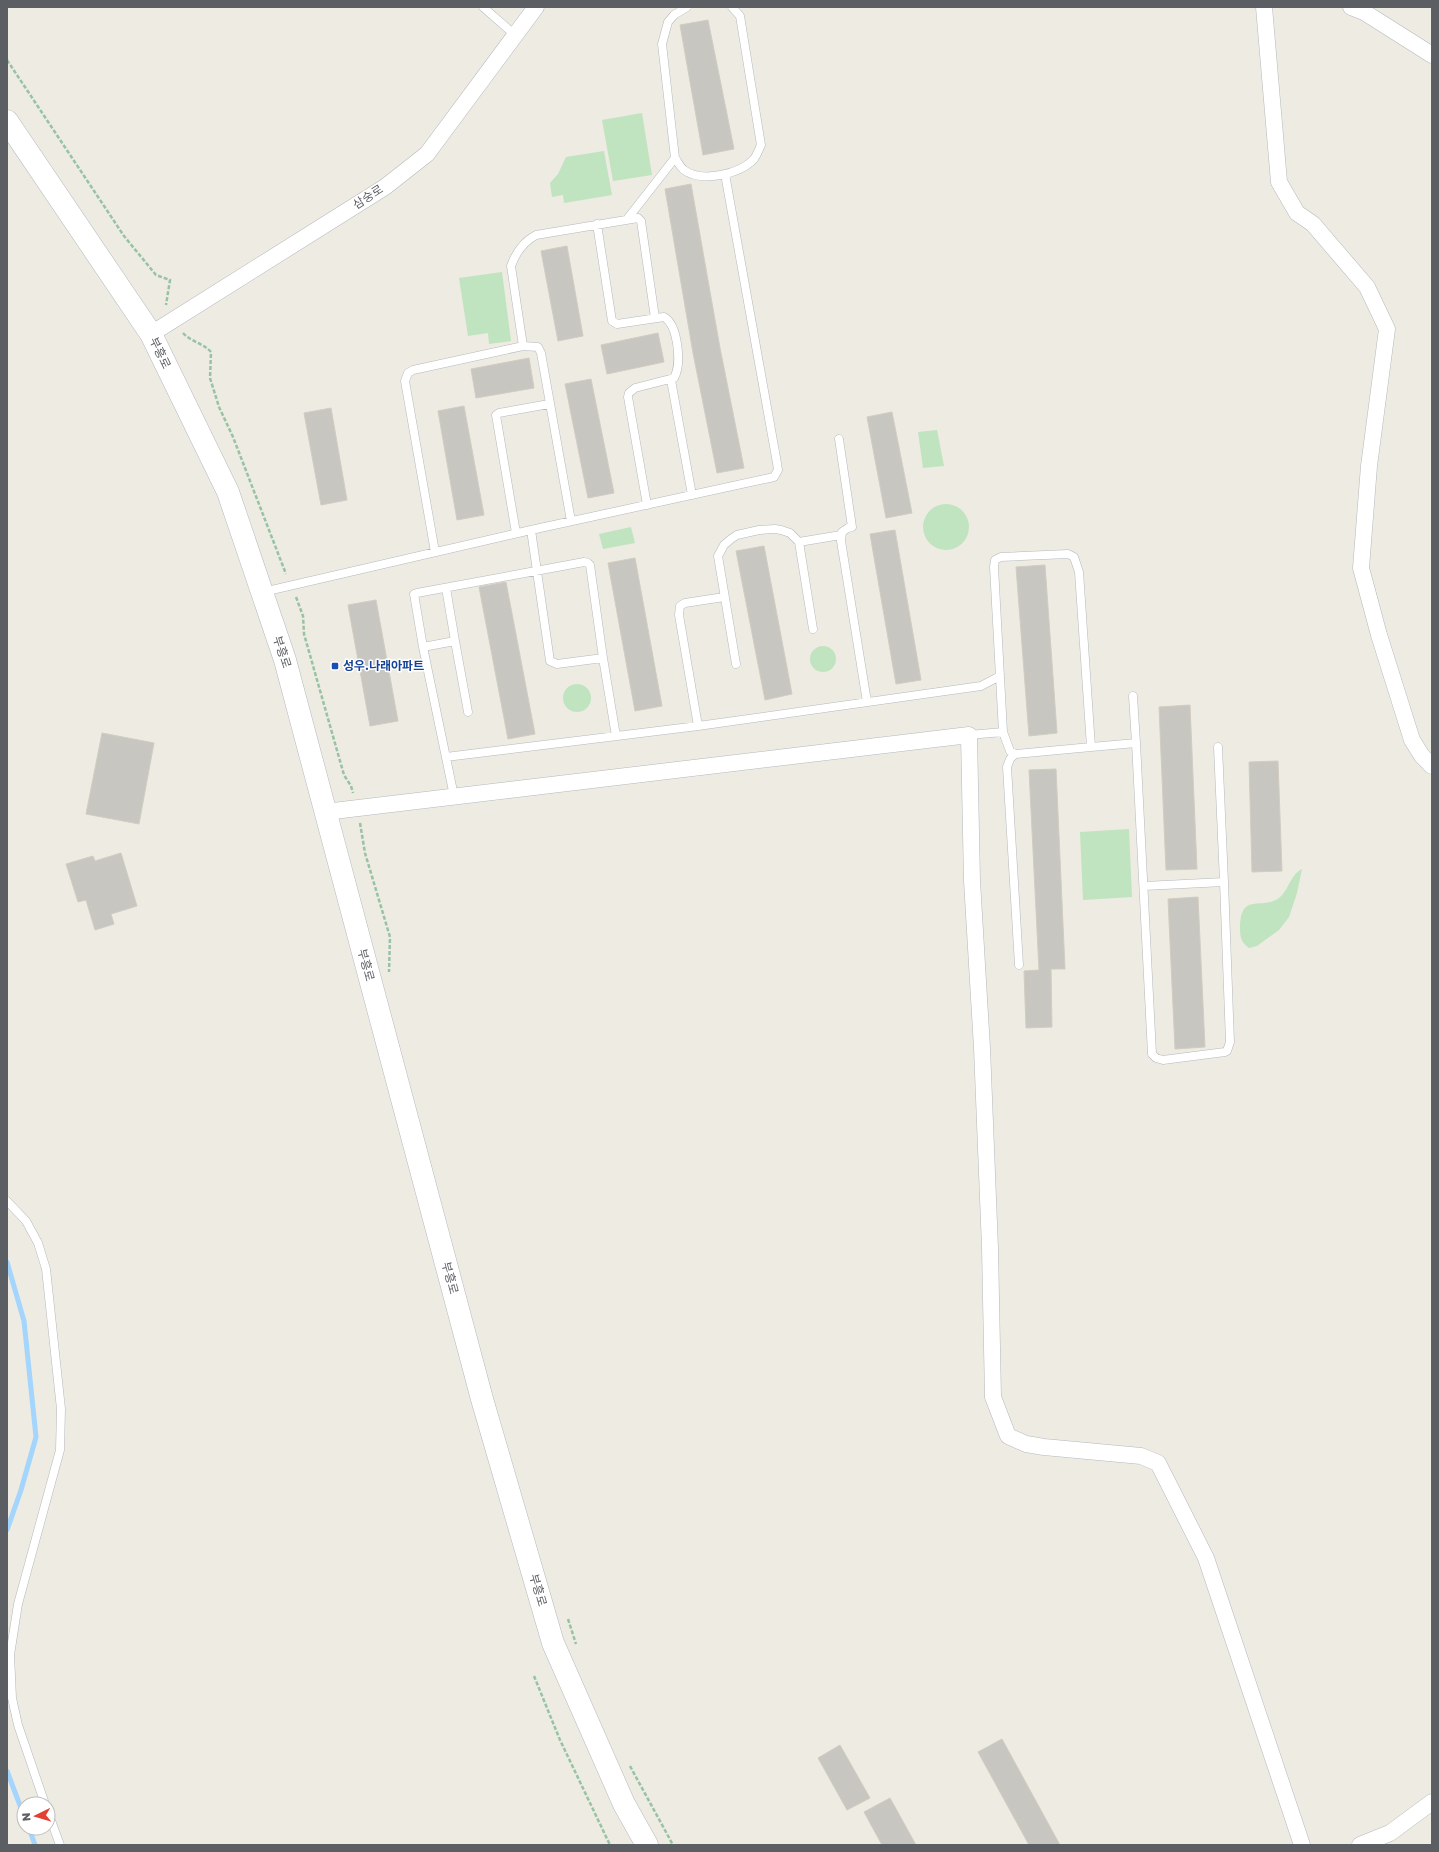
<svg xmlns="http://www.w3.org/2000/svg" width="1439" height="1852" font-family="'Golos Text','Noto Sans KR',sans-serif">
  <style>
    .green { fill: #bfe4bf }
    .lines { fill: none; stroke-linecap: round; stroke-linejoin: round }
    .stream { stroke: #a3d5fd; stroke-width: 5 }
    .building { fill: #c8c6c0; stroke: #d2ccc1 }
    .lane-casing { stroke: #b5b8bd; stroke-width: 9 }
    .street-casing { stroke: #b5b8bd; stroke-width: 17 }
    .secondary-casing { stroke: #b6b9bf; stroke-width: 23 }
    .path { stroke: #97c3a4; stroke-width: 2.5; stroke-dasharray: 4 2; stroke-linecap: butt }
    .lane { stroke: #fff; stroke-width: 8 }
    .street { stroke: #fff; stroke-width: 16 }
    .secondary { stroke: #fff; stroke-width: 22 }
    .transit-dot { fill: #1a4fb4; stroke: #fff; stroke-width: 1.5 }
    .labels { text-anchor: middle; stroke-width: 3; stroke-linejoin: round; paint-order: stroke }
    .street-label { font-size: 12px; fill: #5b5e63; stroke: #fff }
    .transit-label { font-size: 12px; font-weight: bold; fill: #164399; stroke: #fff; text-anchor: start }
  </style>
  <rect width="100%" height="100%" fill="#edebe2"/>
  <path class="green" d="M642 113 652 175 613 181 602 120Z
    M604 151 612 195 564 203 563 195 552 197 550 183 558 174 566 157Z
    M502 272 511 341 489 344 488 333 468 336 459 278Z
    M937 430 944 466 923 468 918 432Z
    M923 527a23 23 0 1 1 46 0a23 23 0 1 1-46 0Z
    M631 527 635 543 603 549 599 534Z
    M810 659a13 13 0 1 1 26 0a13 13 0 1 1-26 0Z
    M563 698a14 14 0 1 1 28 0a14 14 0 1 1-28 0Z
    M1129 829 1132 897 1083 900 1080 832Z
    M1302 869 1297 893 1289 917 1279 930 1257 946 1249 948C1242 943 1240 938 1240 929 1240 891 1261 911 1279 898 1289 890 1290 875 1302 869Z"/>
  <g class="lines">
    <path class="stream" d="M7 1262 24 1321 36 1437 21 1490 7 1530
      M7 1771 24 1816
      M29 1828 35 1845"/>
  </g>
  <path class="building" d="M708 20 734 149 703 155 680 25Z
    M691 184 720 348 744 468 717 473 693 353 665 189Z
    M567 246 583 336 558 341 541 251Z
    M658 333 664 362 607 374 601 345Z
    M529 358 534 388 476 398 471 369Z
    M591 379 614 493 588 498 565 384Z
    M464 406 484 515 457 520 438 411Z
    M331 408 347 500 321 505 304 413Z
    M892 412 912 513 886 518 867 417Z
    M895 530 921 680 896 684 870 534Z
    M764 546 792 694 765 700 736 551Z
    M635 558 662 706 635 711 608 563Z
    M1045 565 1057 733 1029 736 1016 567Z
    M506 582 535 734 508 739 479 587Z
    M376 600 398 721 370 726 348 605Z
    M1190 705 1197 869 1166 870 1159 707Z
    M102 733 154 743 139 824 86 814Z
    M1278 761 1282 871 1252 872 1249 762Z
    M1056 769 1065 969H1051L1052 1027 1026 1028 1024 971 1039 970 1029 770Z
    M121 853 137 906 111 914 114 924 95 930 86 900 78 902 66 864 93 856 95 861Z
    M1198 897 1205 1047 1175 1049 1168 899Z
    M1002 1739 1060 1845H1029L978 1752Z
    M840 1745 870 1798 847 1810 818 1758Z
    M890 1798 916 1845H882L864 1812Z"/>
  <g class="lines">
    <defs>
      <path id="lane" d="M483 7 515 35
        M687 7 674 15 668 22 662 44 675 158C678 162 680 167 684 170 702 183 740 174 754 159 757 155 759 149 761 145L740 16 732 7
        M628 218 675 158
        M597 224 612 321 617 324 664 317C678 325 682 364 674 378L635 388 629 393 628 397 647 505
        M523 346 511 266C516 252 523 242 536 235L638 218 641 221 655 318
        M671 380 692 495
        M839 439 852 527 848 528 842 532 841 541 867 702
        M516 533 496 415 499 413 549 404
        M799 542 841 535
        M435 552 405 381 408 373 413 370 523 346 538 347 541 353 571 521
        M263 592 531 530 774 477 778 470 777 463 725 174
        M455 641 468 712
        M423 647 455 641 446 588
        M603 658 616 736
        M736 664 718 556 724 545 731 539 737 535 759 530 775 529 781 530 790 533 799 542 813 629
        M698 726 679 615 680 606 685 603 724 597
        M969 735 1003 732 994 567 995 560 1001 557 1068 554 1074 557 1079 572 1091 747 1015 754 1010 751 1003 732
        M1136 743 1152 1054 1156 1058 1163 1060 1225 1052 1227 1051 1230 1042 1224 882 1144 886
        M1091 747 1136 743 1133 696
        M1218 747 1224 882
        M1015 754 1010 759 1007 767 1019 965
        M446 757 698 726 981 686 1000 676
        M454 796 423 647 414 594 417 593 584 562 588 563 590 565 603 658 557 664 550 661 531 530
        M7 1201 26 1221 38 1243 46 1269 61 1409 60 1450 18 1604 10 1655 12 1698 18 1725 45 1804
        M48 1812 60 1845"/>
      <path id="street" d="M1264 7 1279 182 1297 213 1313 224 1367 287 1387 329 1369 466 1361 568 1379 635 1412 740 1422 756 1432 766
        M1351 7 1364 12 1432 55
        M151 334 385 187 427 154 536 7
        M325 812 969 735 972 881 982 1048 990 1248 993 1397 1008 1436 1026 1444 1044 1447 1141 1456 1158 1463 1206 1558 1302 1845
        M1360 1845 1390 1833 1432 1802"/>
      <path id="secondary" d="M7 121 151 334 228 492 285 660 482 1399 553 1643 624 1804 647 1845"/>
    </defs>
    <use href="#lane" class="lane-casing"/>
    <use href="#street" class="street-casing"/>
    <use href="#secondary" class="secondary-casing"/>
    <path class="path" d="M7 60 124 236 156 275 170 280 166 305
      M183 333C191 342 203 343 211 352L210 378 219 407 233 437 286 574
      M296 597 303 616 304 634 344 775 351 786 353 793
      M360 823 365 853 390 937 389 972
      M568 1619 576 1644
      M534 1676 560 1740 610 1845
      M630 1766 673 1845"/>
    <use href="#lane" class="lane"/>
    <use href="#street" class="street"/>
    <use href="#secondary" class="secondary"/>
  </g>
  <rect class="transit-dot" x="331" y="662" width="8" height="8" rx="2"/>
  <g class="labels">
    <g class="street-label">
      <text transform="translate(368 197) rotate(-33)" y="4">삼숭로</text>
      <text transform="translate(160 353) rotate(64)" y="4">부흥로</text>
      <text transform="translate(282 652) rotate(72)" y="4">부흥로</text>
      <text transform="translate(366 965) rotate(75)" y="4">부흥로</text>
      <text transform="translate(450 1278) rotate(75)" y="4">부흥로</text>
      <text transform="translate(538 1590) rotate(74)" y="4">부흥로</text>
    </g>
    <g class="transit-label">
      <text x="343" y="670">성우.나래아파트</text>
    </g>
  </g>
  <rect width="1439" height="1852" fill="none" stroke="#5b5e63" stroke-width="16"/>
  <g transform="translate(36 1816) rotate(265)"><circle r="19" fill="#ffffff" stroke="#bdbfc1"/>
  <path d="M0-3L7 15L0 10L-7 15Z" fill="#e43f31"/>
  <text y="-6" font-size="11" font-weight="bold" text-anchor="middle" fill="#5b5e63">N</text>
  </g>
</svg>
